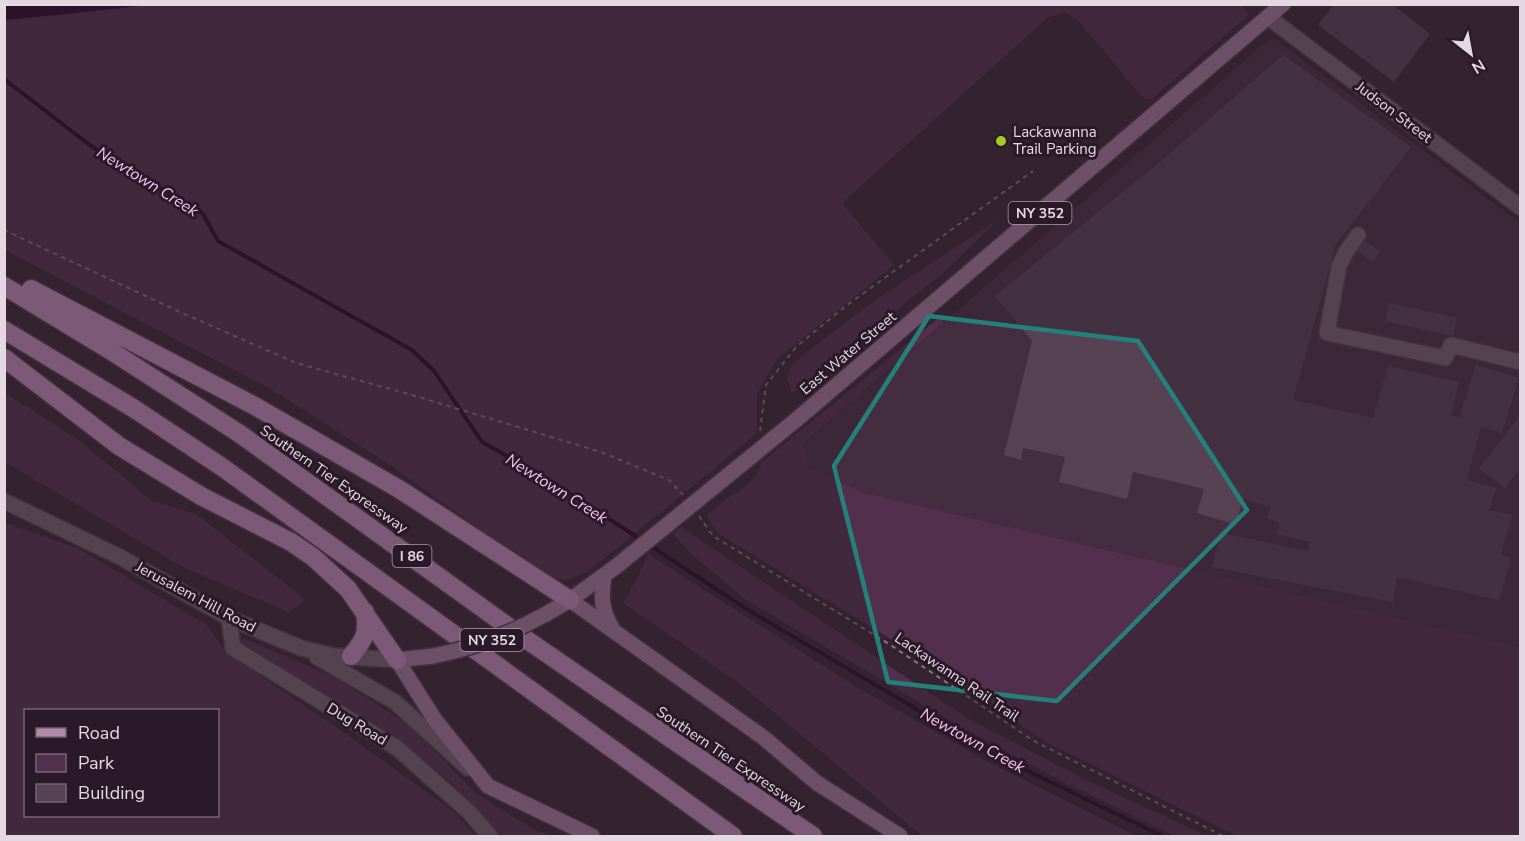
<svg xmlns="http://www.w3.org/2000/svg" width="1525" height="841" font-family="'Nunito Sans',sans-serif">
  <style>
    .built { fill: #442d41 }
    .green { fill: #52304d; fill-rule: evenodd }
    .water { fill: #250122 }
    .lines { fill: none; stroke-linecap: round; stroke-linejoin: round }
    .stream { stroke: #250122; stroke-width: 4 }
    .building { fill: #564253 }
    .minor-casing { stroke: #50414e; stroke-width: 18 }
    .major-casing { stroke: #50414e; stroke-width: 18 }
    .highway-casing { stroke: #50414e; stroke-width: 21 }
    .path { stroke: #897a86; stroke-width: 2; stroke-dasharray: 4.5 4.5; stroke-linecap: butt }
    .minor { stroke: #7d6879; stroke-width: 15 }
    .major { stroke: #b187aa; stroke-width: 15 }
    .highway { stroke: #d39ccb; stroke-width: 18 }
    .major-bridge-casing { stroke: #50414e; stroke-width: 18; stroke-linecap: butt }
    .major-bridge { stroke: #b187aa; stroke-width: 15 }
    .marked { fill: none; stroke: #24807a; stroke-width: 4.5; stroke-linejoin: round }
    .poi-dot { fill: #a5c822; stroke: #2a1928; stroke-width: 2 }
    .labels { text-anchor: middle; stroke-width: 6; stroke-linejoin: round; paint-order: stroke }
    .shield { fill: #2a1928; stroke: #ac9faa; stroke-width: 1.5 }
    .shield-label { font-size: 14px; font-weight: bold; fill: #e4d8e2 }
    .street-label { font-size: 15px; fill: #e4d8e2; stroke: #2a1928 }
    .poi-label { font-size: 15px; fill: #e4d8e2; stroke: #2a1928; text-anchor: start }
    .water-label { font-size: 16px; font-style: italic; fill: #f9c2f0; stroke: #2a1928 }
  </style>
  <rect width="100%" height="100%" fill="#352332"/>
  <path class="built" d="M1272 37 1520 223V647L861 492 807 465 803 445Z"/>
  <path class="green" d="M133 4H1239L1246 10 1248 15 1153 98 1144 99 1079 21 1065 12 1047 18 842 203 894 265 777 359 757 394V433L589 571 567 580 547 577 390 465 271 389 5 250V20L83 13Z
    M999 219 944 272 792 394 787 379 792 364 871 303Z
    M940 317 944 322 803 444 808 466 861 492 1520 647V836H1237L1046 742 897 643 719 534 707 517C722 495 751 494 762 462Z
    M5 393 81 442 152 501 196 514 306 600 288 612 185 568 5 462Z
    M4 522 79 549 208 626 226 653 339 729 453 811 475 836H5ZM26 710H218V816H26Z
    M681 527 967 718 1084 779 1207 836H1175L1054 777 956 724 745 599 692 555 673 533Z
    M648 554 853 685 986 761 1136 836H922L739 683 623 603 637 579Z
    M243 638 337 678 410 726 478 795 533 829 551 836H503L451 782 405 746 240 643Z"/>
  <path class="water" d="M5 4H151V5L5 20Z"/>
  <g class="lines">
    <path class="stream" d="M4 79 91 146 203 214 218 241 412 350 434 371 482 442 546 478 643 541
      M649 545 748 610 993 754 1162 836"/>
  </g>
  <path class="building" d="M1334 4H1392L1430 34 1394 82 1318 25Z
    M1283 55 1411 147 1336 244 1293 400 1373 418 1388 366 1459 382 1451 415 1459 418 1476 365 1519 378 1502 433 1481 427 1467 480 1496 488 1489 510 1512 515 1501 554 1511 558 1499 600 1397 577 1393 602 1212 567 1221 533 1308 551 1310 542 1277 534 1280 523 1267 518 1271 507 1242 499 1237 525 1197 513 1204 489 1133 472 1127 499 1059 482 1065 457 1023 448 1021 460 1004 455 1032 341 995 296 1161 161Z
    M1366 241 1380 252 1372 262 1358 251Z
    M1389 303 1457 318 1453 336 1385 321Z
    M1520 416V468L1505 488 1479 468Z"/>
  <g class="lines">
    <defs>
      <path id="minor" d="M1268 17 1520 207
        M1358 235 1346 252 1339 266 1327 333 1445 358 1451 345 1520 362
        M4 501 120 557 229 618 301 648 334 656 397 660
        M229 618 233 648 397 748 469 812 490 836
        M317 657 395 702 468 768"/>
      <path id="major" d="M796 420 1283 4
        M604 576C601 599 601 608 612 628
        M570 600 764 738 817 783 900 836
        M546 614 570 600 618 565
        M433 656 397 660 435 720 488 786 592 836"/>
      <path id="highway" d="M4 286 108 349 240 434 527 640 813 836
        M31 289 253 405 399 489 570 600
        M4 330 133 408 222 467 733 836
        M4 358 119 446 201 496 291 542 313 557 348 589 397 660
        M351 656C365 639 368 634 365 612"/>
    </defs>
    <use href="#minor" class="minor-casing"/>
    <use href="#major" class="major-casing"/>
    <use href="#highway" class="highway-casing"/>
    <path class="path" d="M4 230 180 312 296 363 412 395 601 452 669 480 683 495
      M760 431 766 385 796 347 847 305 1033 171
      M699 516 713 536 889 644 1034 741 1223 836"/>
    <use href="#minor" class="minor"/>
    <use href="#major" class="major"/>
    <use href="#highway" class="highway"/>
    <defs>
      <path id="major-bridge" d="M618 565 796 420
        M433 656C474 648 510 634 546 614"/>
    </defs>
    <use href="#major-bridge" class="major-bridge-casing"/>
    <use href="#major-bridge" class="major-bridge"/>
  </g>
  <path d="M0 0H1525V841H0ZM929 316 1138 341 1247 510 1057 701 888 682 834 466Z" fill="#352332" fill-opacity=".55" fill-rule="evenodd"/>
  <path class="marked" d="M929 316 1138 341 1247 510 1057 701 888 682 834 466Z"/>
  <circle class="poi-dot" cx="1001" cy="141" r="6"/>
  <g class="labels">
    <g class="shield">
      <rect x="1008.5" y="202" width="63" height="22" rx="4.5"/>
      <rect x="392.5" y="545" width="39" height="22" rx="4.5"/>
      <rect x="460.5" y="629" width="63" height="22" rx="4.5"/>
    </g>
    <g class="shield-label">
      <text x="1040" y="218">NY 352</text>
      <text x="412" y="561">I 86</text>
      <text x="492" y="645">NY 352</text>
    </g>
    <g class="street-label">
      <text transform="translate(1394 112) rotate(37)" y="5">Judson Street</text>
      <text transform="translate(848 353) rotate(-40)" y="5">East Water Street</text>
      <text transform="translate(334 479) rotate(35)" y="5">Southern Tier Expressway</text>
      <text transform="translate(196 597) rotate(28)" y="5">Jerusalem Hill Road</text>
      <text transform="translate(957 677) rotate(34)" y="5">Lackawanna Rail Trail</text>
      <text transform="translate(357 724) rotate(31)" y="5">Dug Road</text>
      <text transform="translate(731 759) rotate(34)" y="5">Southern Tier Expressway</text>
    </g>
    <g class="poi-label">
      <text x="1013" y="137">Lackawanna<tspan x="1013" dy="17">Trail Parking</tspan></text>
    </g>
    <g class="water-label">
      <text transform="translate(148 181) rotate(32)" y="6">Newtown Creek</text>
      <text transform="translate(557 488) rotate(32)" y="6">Newtown Creek</text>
      <text transform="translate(973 740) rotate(29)" y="6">Newtown Creek</text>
    </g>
  </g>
  <rect width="1525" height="841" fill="none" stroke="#e4d8e2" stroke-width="12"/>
  <rect x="24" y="709" width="195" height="108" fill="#2a1928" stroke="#746572" stroke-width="1.5"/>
  <rect x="36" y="728" width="30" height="9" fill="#b187aa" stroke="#746572" stroke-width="1.5"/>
  <text x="78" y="739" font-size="18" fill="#e4d8e2">Road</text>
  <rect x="36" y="754" width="30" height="18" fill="#52304d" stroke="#746572" stroke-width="1.5"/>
  <text x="78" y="769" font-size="18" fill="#e4d8e2">Park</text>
  <rect x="36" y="784" width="30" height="18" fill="#564253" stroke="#746572" stroke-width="1.5"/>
  <text x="78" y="799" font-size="18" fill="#e4d8e2">Building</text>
  <g transform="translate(1471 54) rotate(149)" stroke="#2a1928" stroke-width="4.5" paint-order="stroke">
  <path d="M0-4.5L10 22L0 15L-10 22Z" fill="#e4d8e2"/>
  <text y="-9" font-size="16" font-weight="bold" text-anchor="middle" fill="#e4d8e2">N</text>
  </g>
</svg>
